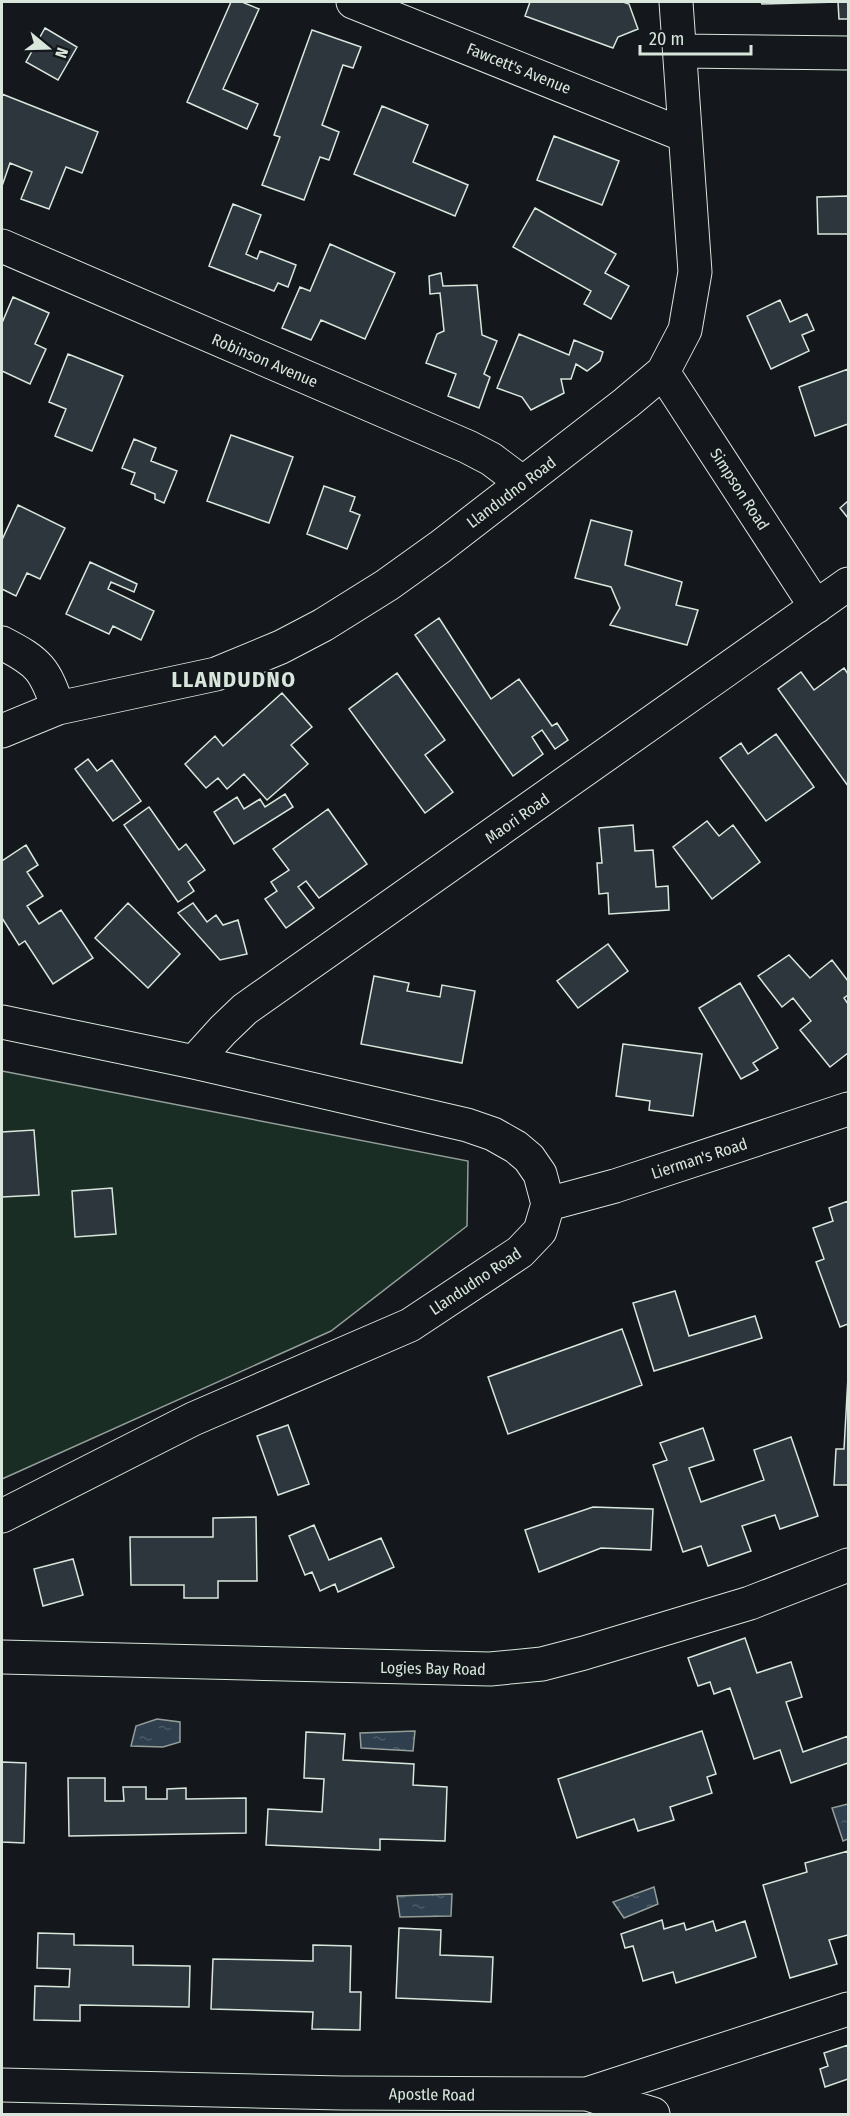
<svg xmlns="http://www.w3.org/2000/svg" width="850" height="2116" font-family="'Fira Sans Condensed',sans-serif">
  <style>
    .pitch { fill: #1a2d24; stroke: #939e99; stroke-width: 1.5 }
    .water { fill: url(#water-ripples); stroke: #939e99; stroke-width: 1.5 }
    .building { fill: #2c363c; stroke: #d8e6dc; stroke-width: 1.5 }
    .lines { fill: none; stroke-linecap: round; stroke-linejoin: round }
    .minor-casing { stroke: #d8e6dc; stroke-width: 35 }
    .minor { stroke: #14181c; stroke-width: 33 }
    .labels { text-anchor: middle; stroke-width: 4.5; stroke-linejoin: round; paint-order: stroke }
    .street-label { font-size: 16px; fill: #d8e6dc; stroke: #14181c }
    .district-label { font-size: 22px; font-weight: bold; letter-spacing: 1.5px; fill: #d8e6dc; stroke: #14181c }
  </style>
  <defs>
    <pattern id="water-ripples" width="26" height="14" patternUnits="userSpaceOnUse" patternTransform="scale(1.5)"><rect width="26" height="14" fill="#2f3f4d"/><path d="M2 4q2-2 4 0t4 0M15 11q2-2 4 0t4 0" fill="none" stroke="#4c5b66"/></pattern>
  </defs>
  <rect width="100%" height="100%" fill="#14181c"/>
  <path class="pitch" d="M2 1071 468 1161 467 1226 331 1331 2 1479Z"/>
  <path class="water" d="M157 1719 180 1722V1742L163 1747 131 1746 136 1726Z
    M415 1731 413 1751 361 1748 360 1733Z
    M848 1804V1839L843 1841 832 1808Z
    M654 1887 658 1904 624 1918 613 1902Z
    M452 1894 451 1916 400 1917 397 1896Z"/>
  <path class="building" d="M231 2H242L259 9 223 89 258 104 247 129 187 102Z
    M530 2H623L629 4 638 29 618 37 613 48 525 16Z
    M761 2H848V19H839L838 2 762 4Z
    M45 28 77 47 58 80 26 62Z
    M312 30 361 47 353 68 343 65 322 125 339 132 329 160 320 157 304 200 262 185 280 137 274 135Z
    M2 94 98 132 82 173 66 167 49 209 21 199 32 172 10 163 2 186Z
    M382 106 428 125 413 162 468 185 455 216 354 174Z
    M554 136 619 161 602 205 537 180Z
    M848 196V234H818L817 197Z
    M233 204 261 215 246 254 257 259 260 251 296 265 288 287 278 283 274 291 209 266Z
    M535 208 616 254 605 273 629 286 611 319 584 304 591 291 513 247Z
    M330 244 395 273 365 339 321 320 311 340 282 328 300 287 310 291Z
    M441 273 443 286 477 285 482 335 497 341 484 374 490 377 479 408 448 396 456 374 426 363 437 334 444 331 440 293 430 294 429 276Z
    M13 297 49 313 35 344 46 349 30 384 2 371V323Z
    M780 300 790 322 807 314 814 330 802 335 809 351 771 369 747 316Z
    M519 334 569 355 574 340 603 352 600 361 587 371 576 364 571 379H561L564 393 531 410 522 397 497 388Z
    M68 354 123 376 92 451 55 436 66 409 49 402Z
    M848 369V424L815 436 799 387Z
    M231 435 293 457 269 523 207 501Z
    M134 439 156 448 151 461 177 471 164 503 155 499V494L131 484 135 473 122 468Z
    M324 486 355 497 350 511 360 515 347 549 307 534Z
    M848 501V518L840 508Z
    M18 505 65 528 40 579 27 573 16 596 2 589V540Z
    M591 520 632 531 625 565 682 582 676 605 698 610 687 645 610 625 620 608 611 587 575 578Z
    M90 562 137 584 134 592 111 582 108 589 154 611 141 640 113 626 109 634 66 614Z
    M439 618 491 699 519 679 552 726 557 723 568 740 555 749 542 730 532 737 543 754 513 776 415 635Z
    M844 668 848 674V786L778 689 801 672 814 690Z
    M397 673 445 740 425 755 453 792 425 813 349 709Z
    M282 693 312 727 291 745 308 764 267 800 244 774 227 789 218 778 206 788 185 764 215 736 223 746Z
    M776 734 814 787 766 821 720 758 741 743 748 754Z
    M88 759 97 771 112 760 141 801 113 821 75 769Z
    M285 794 293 807 234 844 214 812 237 797 244 809 260 799 265 807Z
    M149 807 179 850 186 844 205 870 188 882 194 891 178 902 124 825Z
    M328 809 367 864 319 898 306 881 298 887 314 908 286 928 265 899 277 891 271 882 289 870 273 849Z
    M707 821 719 836 733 825 760 862 712 899 673 847Z
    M633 825 635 851 653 850 656 887 668 886 669 910 609 914 608 893 599 894 597 863H602L599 828Z
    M26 845 38 865 27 872 43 896 27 906 39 924 61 910 93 958 53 984 25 941 19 945 2 918V861Z
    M128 903 180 954 148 988 95 938Z
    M193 903 207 922 216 915 223 925 238 920 247 954 220 960 178 913Z
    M608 944 628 971 578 1008 557 981Z
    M789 955 810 978 832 960 848 981V995L844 998 848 1004V1053L830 1067 800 1030 811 1021 793 998 782 1007 758 976Z
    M374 976 409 983 407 991 440 997 442 985 475 991 462 1063 361 1044Z
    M740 983 778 1048 753 1063 758 1070 741 1079 699 1008Z
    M623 1044 702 1054 693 1116 649 1110 650 1101 616 1096Z
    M34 1130 39 1195 2 1197V1132Z
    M112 1188 116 1234 75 1237 72 1191Z
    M848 1201V1324L840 1327 816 1262 824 1259 813 1228 833 1221 829 1208Z
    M675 1291 689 1336 755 1316 762 1338 654 1371 633 1303Z
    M622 1329 642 1385 508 1434 488 1377Z
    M848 1377V1485H834L836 1449H844Z
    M288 1425 309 1484 278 1495 257 1436Z
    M703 1428 714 1460 689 1468 701 1502 764 1480 754 1450 791 1437 818 1516 780 1529 775 1515 742 1526 751 1551 708 1566 701 1546 683 1552 653 1465 667 1460 660 1443Z
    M593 1507 653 1509 651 1550 601 1548 539 1572 525 1530Z
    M256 1517 257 1581H218V1598H184V1585H131L130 1537H213V1518Z
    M314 1525 329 1560 381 1538 394 1567 338 1592 335 1584 320 1591 312 1572 305 1575 289 1536Z
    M73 1559 83 1595 43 1606 34 1569Z
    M745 1638 757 1673 791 1662 802 1697 786 1702 803 1752 848 1736V1763L791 1783 780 1750 754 1759 730 1688 714 1694 710 1682 698 1686 688 1658Z
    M702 1731 716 1774 707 1777 712 1793 670 1807 674 1820 638 1831 634 1819 577 1838 558 1779Z
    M306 1732 345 1734 343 1760 414 1764 413 1785 447 1787 445 1841 380 1839V1850L266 1845 268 1809 322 1812 324 1779 304 1778Z
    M2 1762 26 1763 24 1843 2 1842Z
    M68 1778H105V1801H124L123 1787H146V1799H167V1789L186 1788V1799L246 1798V1833L69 1836Z
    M848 1851V1935L829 1940 837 1964 790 1978 763 1885 807 1872 805 1863Z
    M662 1920 664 1929 684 1923 686 1930 713 1921 716 1931 745 1921 756 1957 676 1983 673 1972 643 1981 633 1946 625 1948 621 1934Z
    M399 1928 441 1930 440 1955 493 1957 491 2002 396 1998Z
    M38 1933 74 1934V1945L133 1946V1965L190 1966 189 2007 80 2005V2021L34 2020 35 1986 69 1987 70 1969 37 1968Z
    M313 1945 351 1946 350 1992H361L360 2030 312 2029 313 2012 211 2009 213 1959 313 1961Z
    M848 2045V2079L825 2087 820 2069 828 2066 824 2053Z"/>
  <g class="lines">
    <defs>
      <path id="minor" d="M353 2 684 135
        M681 51 848 53
        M2 246 468 447 491 459 523 483
        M663 372 816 607
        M2 643C39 662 45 669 58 708
        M2 731 58 708 216 674 281 647 323 625 387 585 440 547 626 403 663 372 685 330 695 272 676 2
        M2 1022 194 1062 467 1125 493 1134 516 1147 529 1158 540 1174 548 1204 540 1231 520 1252 410 1325 193 1419 2 1516
        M194 1062 223 1030 245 1009 848 584
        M548 1204 615 1186 848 1109
        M2 1657 490 1669 542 1664 584 1653 750 1603 848 1565
        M2 2085 341 2093 587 2094 848 2009
        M587 2094 653 2114"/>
    </defs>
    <use href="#minor" class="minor-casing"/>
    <use href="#minor" class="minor"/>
  </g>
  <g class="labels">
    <g class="street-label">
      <text transform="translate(519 68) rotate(22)" y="6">Fawcett's Avenue</text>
      <text transform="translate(265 360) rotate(23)" y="6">Robinson Avenue</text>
      <text transform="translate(740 489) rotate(57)" y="6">Simpson Road</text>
      <text transform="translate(511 492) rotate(-37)" y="6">Llandudno Road</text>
      <text transform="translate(517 818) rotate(-35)" y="6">Maori Road</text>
      <text transform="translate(699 1158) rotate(-18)" y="6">Lierman's Road</text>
      <text transform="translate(475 1281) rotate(-34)" y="6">Llandudno Road</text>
      <text transform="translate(433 1668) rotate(1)" y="6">Logies Bay Road</text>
      <text transform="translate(432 2094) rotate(1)" y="6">Apostle Road</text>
    </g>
    <g class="district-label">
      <text x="234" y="687">LLANDUDNO</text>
    </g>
  </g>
  <rect width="850" height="2116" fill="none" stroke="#d8e6dc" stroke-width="6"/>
  <g transform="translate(48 48) rotate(109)" stroke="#14181c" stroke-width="4.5" paint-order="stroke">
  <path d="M0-4.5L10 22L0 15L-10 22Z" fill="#d8e6dc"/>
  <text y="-9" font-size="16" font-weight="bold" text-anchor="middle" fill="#d8e6dc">N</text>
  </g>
  <path d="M640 45v9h111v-9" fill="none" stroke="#d8e6dc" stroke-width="3"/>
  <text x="649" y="45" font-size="18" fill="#d8e6dc" stroke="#14181c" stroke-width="4.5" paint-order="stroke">20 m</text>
</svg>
